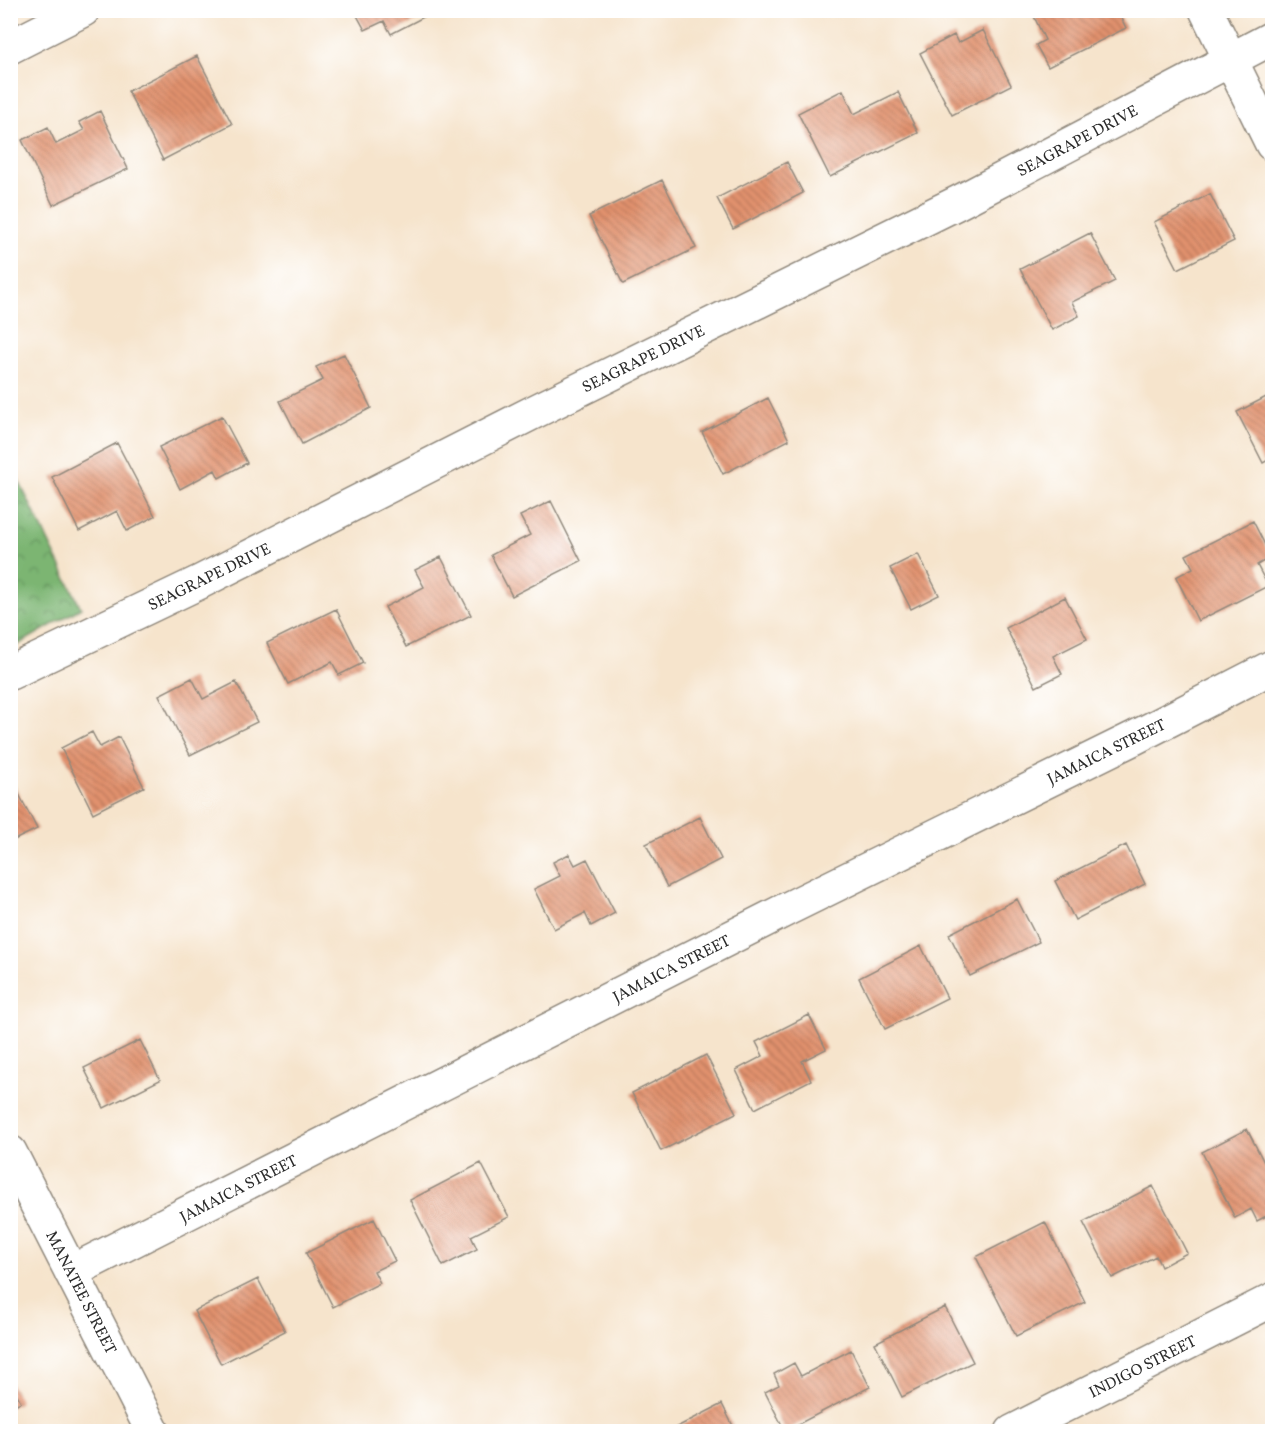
<svg xmlns="http://www.w3.org/2000/svg" width="1283" height="1442" font-family="Vollkorn,serif">
  <style>
    .forest { fill: url(#forest-crowns); stroke: #53704e; stroke-width: 1.5 }
    .building { fill: url(#building-back-hatch) }
    .lines { fill: none; stroke-linecap: round; stroke-linejoin: round }
    .minor-casing { stroke: #90887c; stroke-width: 36 }
    .minor { stroke: #fff; stroke-width: 33 }
    .labels { text-anchor: middle; stroke-width: 4.5; stroke-linejoin: round; paint-order: stroke }
    .street-label { font-size: 16px; fill: #2b2b2b; stroke: #fff }
  </style>
  <defs>
    <pattern id="forest-crowns" width="20" height="18" patternUnits="userSpaceOnUse" patternTransform="scale(1.5)"><rect width="20" height="18" fill="#7bb572"/><path d="M2 6a3 3 0 1 1 6 0M12 15a3 3 0 1 1 6 0" fill="none" stroke="#65935e"/></pattern>
    <pattern id="building-back-hatch" width="6" height="6" patternUnits="userSpaceOnUse" patternTransform="scale(1.5)"><rect width="6" height="6" fill="#e1916d"/><path d="M-1 5l2 2M0 0l6 6M5-1l2 2" fill="none" stroke="#b7775a"/></pattern>
  </defs>
  <rect width="100%" height="100%" fill="#fff"/>
  <filter id="ink" filterUnits="userSpaceOnUse"><feTurbulence type="fractalNoise" baseFrequency=".0167" numOctaves="2"/><feDisplacementMap in="SourceGraphic" scale="12" xChannelSelector="R" yChannelSelector="G"/><feConvolveMatrix kernelMatrix="1 2 1 2 8 2 1 2 1" color-interpolation-filters="sRGB"/></filter>
  <filter id="wash" filterUnits="userSpaceOnUse"><feTurbulence type="fractalNoise" baseFrequency=".008" numOctaves="4" result="noise"/><feDisplacementMap in="SourceGraphic" scale="24" xChannelSelector="R" yChannelSelector="G"/><feGaussianBlur stdDeviation="1.35" result="paint"/><feColorMatrix in="noise" values="0 0 0 0 0 0 0 0 0 0 0 0 0 0 0 0 0 1.4 0 .05"/><feComposite in="paint" operator="in"/></filter>
  <g filter="url(#wash)">
    <rect width="100%" height="100%" fill="#f6e4cc"/>
    <path class="forest" d="M11 465 81 608 11 649H10Z"/>
    <g id="blocks">
      <path class="building" d="M354 10H437L391 34 384 21 365 30Z
        M1031 10H1117L1126 28 1048 67 1036 45 1045 40Z
        M983 30 1011 85 952 115 920 53 954 35 958 43Z
        M197 56 232 124 163 160 128 91Z
        M843 90 854 114 898 92 918 133 830 177 798 113Z
        M100 111 128 169 53 205 22 140 48 127 56 144 84 130 79 122Z
        M787 162 803 193 733 229 717 198Z
        M662 180 696 248 623 284 589 216Z
        M1210 194 1234 241 1178 269 1154 222Z
        M1090 233 1115 281 1072 302 1079 316 1052 330 1020 269Z
        M344 354 371 408 302 444 280 401 323 380 316 367Z
        M1272 394V458L1263 463 1237 412Z
        M768 398 789 440 723 474 702 432Z
        M222 416 247 463 219 478 215 470 180 489 159 447Z
        M117 443 155 516 127 531 117 511 79 531 52 477Z
        M551 501 581 561 512 596 491 555 530 535 520 516Z
        M1253 521 1271 557 1257 565 1268 586 1198 621 1176 577 1193 568 1186 555Z
        M918 554 939 595 911 609 890 568Z
        M441 557 471 615 406 647 385 607 424 587 415 570Z
        M1065 597 1087 639 1053 656 1062 674 1036 687 1006 628Z
        M336 609 363 663 339 675 332 662 288 684 267 643Z
        M192 678 203 699 236 682 257 722 190 755 159 695Z
        M92 732 100 747 119 737 144 787 93 813 61 748Z
        M10 777 37 829 10 842Z
        M700 817 721 859 667 887 646 844Z
        M1126 845 1145 884 1075 920 1055 881Z
        M569 854 575 865 587 859 615 913 591 926 585 913 554 929 534 889 560 876 553 862Z
        M1017 899 1039 942 970 976 949 934Z
        M921 946 947 998 885 1029 859 978Z
        M809 1015 826 1049 802 1061 811 1080 755 1109 736 1070 763 1056 756 1042Z
        M140 1040 160 1080 104 1108 84 1068Z
        M706 1055 736 1113 661 1151 632 1093Z
        M1247 1129 1272 1178V1213L1257 1221 1251 1209 1235 1218 1202 1152Z
        M481 1163 509 1217 471 1236 477 1249 443 1266 410 1200Z
        M1153 1186 1187 1253 1161 1267 1156 1256 1112 1278 1083 1222Z
        M374 1219 395 1261 374 1271 380 1283 333 1307 306 1253Z
        M1045 1222 1085 1302 1016 1336 976 1257Z
        M258 1279 285 1331 221 1364 194 1311Z
        M945 1307 973 1362 902 1397 875 1343Z
        M851 1350 870 1387 785 1431 765 1392 779 1385 774 1374 794 1363 801 1376Z
        M10 1382 21 1402 10 1407Z
        M722 1404 736 1432H667Z"/>
    </g>
  </g>
  <g filter="url(#ink)">
    <use href="#blocks" fill-opacity="0" stroke="#90887c" stroke-width="1.5"/>
    <g class="lines">
      <defs>
        <path id="minor" d="M1206 10 1272 144
          M10 47 83 10
          M10 673 200 582 536 411 957 203 1272 38
          M10 1152 153 1432
          M71 1272 789 908 1134 738 1272 667
          M1012 1432 1272 1300"/>
      </defs>
      <use href="#minor" class="minor-casing"/>
      <use href="#minor" class="minor"/>
    </g>
  </g>
  <g class="labels">
    <g class="street-label">
      <text transform="translate(1077 140) rotate(-28)" y="6">SEAGRAPE DRIVE</text>
      <text transform="translate(643 358) rotate(-26)" y="6">SEAGRAPE DRIVE</text>
      <text transform="translate(209 576) rotate(-26)" y="6">SEAGRAPE DRIVE</text>
      <text transform="translate(1106 751) rotate(-26)" y="6">JAMAICA STREET</text>
      <text transform="translate(671 968) rotate(-27)" y="6">JAMAICA STREET</text>
      <text transform="translate(238 1188) rotate(-27)" y="6">JAMAICA STREET</text>
      <text transform="translate(82 1292) rotate(63)" y="6">MANATEE STREET</text>
      <text transform="translate(1142 1366) rotate(-27)" y="6">INDIGO STREET</text>
    </g>
  </g>
  <rect width="1283" height="1442" fill="none" stroke="#fff" stroke-width="36"/>
</svg>
